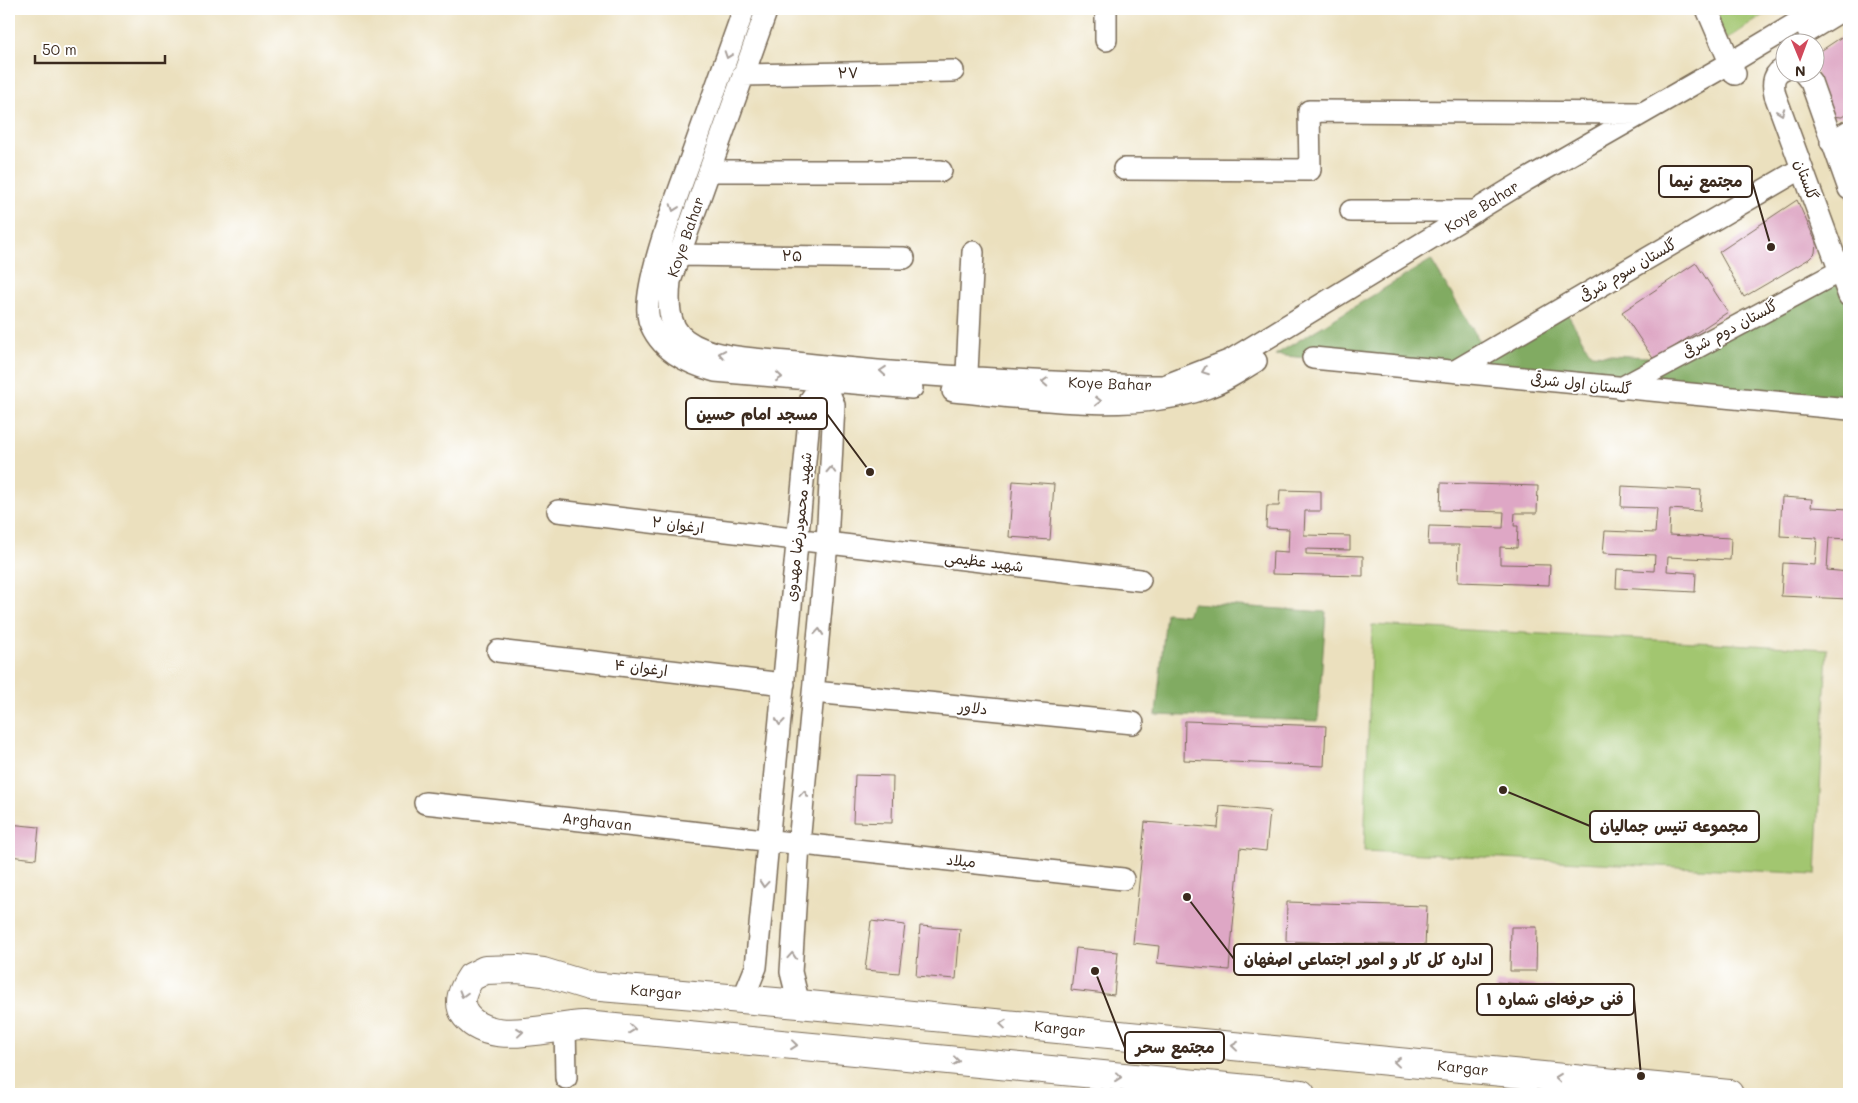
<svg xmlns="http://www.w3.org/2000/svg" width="1858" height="1103" font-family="Mali,'Playpen Sans Arabic',sans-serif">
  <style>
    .green { fill: #a2c670; stroke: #6e7847 }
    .forest { fill: #81ab62; stroke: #5e6a40 }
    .building { fill: #dea7c5 }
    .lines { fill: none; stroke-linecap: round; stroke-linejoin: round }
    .minor-casing { stroke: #796a56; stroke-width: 24 }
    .major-casing { stroke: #796a56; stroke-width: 30 }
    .minor { stroke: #fff; stroke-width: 21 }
    .major { stroke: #fff; stroke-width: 28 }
    .oneway { stroke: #a79f9a }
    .labels { text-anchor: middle; stroke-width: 4; stroke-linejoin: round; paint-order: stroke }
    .street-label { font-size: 15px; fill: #3b2a1e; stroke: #fff }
    .leader { fill: none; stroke: #3b2a1e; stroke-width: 2 }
    .callout-dot { fill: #3b2a1e; stroke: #fff; stroke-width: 2 }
    .callout { fill: #fff; stroke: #3b2a1e; stroke-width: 2 }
    .callout-label { font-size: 16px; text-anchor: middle; font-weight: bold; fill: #3b2a1e }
  </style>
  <rect width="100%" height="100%" fill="#fff"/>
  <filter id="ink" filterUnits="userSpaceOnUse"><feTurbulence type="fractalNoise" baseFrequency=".02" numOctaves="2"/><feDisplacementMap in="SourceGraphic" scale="10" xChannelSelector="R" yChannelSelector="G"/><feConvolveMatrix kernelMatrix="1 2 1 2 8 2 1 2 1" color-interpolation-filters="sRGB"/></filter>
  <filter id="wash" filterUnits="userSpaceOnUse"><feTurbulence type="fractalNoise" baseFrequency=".0096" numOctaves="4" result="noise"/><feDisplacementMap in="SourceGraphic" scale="20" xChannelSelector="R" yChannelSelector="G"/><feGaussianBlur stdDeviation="1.12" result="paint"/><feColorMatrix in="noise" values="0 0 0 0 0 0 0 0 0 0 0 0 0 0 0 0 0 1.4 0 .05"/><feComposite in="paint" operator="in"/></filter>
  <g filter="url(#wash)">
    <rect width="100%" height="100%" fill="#ebe0be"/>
    <path class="green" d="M1713 9H1773L1726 40Z
      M1372 625 1827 649 1816 874 1364 851Z"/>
    <path class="forest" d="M1431 260 1487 353 1564 308 1591 354 1648 357 1656 364 1840 271 1849 296V409L1275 355Z
      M1192 603 1326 612 1318 721 1156 715 1166 613 1187 615Z"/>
    <g id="blocks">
      <path class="building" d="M1849 32V112L1842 117 1829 116 1816 72V54Z
        M1797 200 1816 242 1815 253 1809 259 1744 297 1719 252Z
        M1696 263 1728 312 1654 360 1622 312Z
        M1013 481 1054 484 1050 540 1009 537Z
        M1441 483 1538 486 1537 513H1515L1514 526H1518L1517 548 1500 547V564L1550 565 1549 585 1458 582 1459 545H1428L1429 526 1503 528 1504 512 1440 510Z
        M1622 486 1701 490 1700 511 1670 509 1669 535 1731 538 1730 560 1668 557 1667 571 1696 573 1695 592 1616 588 1617 569 1654 571 1655 555 1603 553 1605 531 1655 533 1657 508 1621 507Z
        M1280 490 1321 491V511H1305L1304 535 1350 536V550L1306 549V554L1363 556V576L1272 574 1273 551 1288 552 1289 529 1266 528 1267 506H1279Z
        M1782 497 1812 499 1811 507 1849 509V539L1829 538 1827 570 1849 572V599L1781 596 1783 563 1815 565 1817 538 1780 536Z
        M1185 721 1326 726 1324 766 1184 760Z
        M855 775 893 776 892 823 853 822Z
        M1220 806 1270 811 1266 851 1240 848 1229 970 1157 963 1159 946 1133 943 1145 822 1218 828Z
        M9 824 39 827 36 859 9 856Z
        M1287 902 1427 906 1425 946 1286 941Z
        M871 921 905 925 899 973 865 970Z
        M920 926 960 929 956 979 916 976Z
        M1511 927H1537L1536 971H1510Z
        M1076 948 1118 952 1114 995 1071 990Z
        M1496 982 1555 987 1553 1014 1494 1009Z"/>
    </g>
  </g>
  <g filter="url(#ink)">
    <use href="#blocks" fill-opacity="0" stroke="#796a56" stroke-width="1"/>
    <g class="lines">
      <defs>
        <path id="minor" d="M744 9C727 57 710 104 693 152 681 187 640 288 649 320 659 350 687 363 715 371L912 388
          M767 9 670 281C668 301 667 327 686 340 713 360 763 359 796 363 911 376 1027 381 1143 386H1164L1231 360 1526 180 1730 63 1820 9
          M1707 9 1735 74
          M1808 31 1844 9
          M1106 40V9
          M1786 68C1773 72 1772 83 1775 95L1849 296
          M1803 72 1811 82 1849 189
          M743 75 953 71
          M1831 142 1849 131
          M1124 169 1310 170 1309 111 1640 113
          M709 171H941
          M1351 211H1476
          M679 255 904 258
          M1313 358 1849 409
          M1455 371 1802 168
          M1621 388 1840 271
          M953 391C1032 398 1129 415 1206 388 1224 382 1240 371 1256 361
          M966 392 973 252
          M558 511 1140 580
          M498 651 784 684
          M814 692 1133 723
          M425 803 1123 879
          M743 999 756 967 811 399 824 381 827 372
          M799 1004 791 972 799 844 827 543 834 405 824 381
          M565 1025 566 1078"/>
        <path id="major" d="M1301 1094 584 1025C549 1026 491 1047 466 1016 456 1003 463 989 471 977L485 970 518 969 543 972 589 986 799 1004 1729 1094"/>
      </defs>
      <use href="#minor" class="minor-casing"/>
      <use href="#major" class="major-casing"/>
      <use href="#minor" class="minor"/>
      <use href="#major" class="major"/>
    </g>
    <defs><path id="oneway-chevron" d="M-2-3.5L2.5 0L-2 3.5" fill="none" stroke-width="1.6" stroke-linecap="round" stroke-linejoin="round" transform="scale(1.25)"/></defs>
    <g class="oneway">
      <use href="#oneway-chevron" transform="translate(728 55) rotate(109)"/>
      <use href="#oneway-chevron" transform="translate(1781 112) rotate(70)"/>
      <use href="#oneway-chevron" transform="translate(674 208) rotate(109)"/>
      <use href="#oneway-chevron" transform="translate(722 354) rotate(-170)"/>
      <use href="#oneway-chevron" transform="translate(883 371) rotate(-175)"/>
      <use href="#oneway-chevron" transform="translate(1205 371) rotate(159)"/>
      <use href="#oneway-chevron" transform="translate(779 377) rotate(6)"/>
      <use href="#oneway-chevron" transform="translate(1045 382) rotate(-177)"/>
      <use href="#oneway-chevron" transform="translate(1098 401)"/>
      <use href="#oneway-chevron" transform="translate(831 470) rotate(-87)"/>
      <use href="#oneway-chevron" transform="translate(819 632) rotate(-85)"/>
      <use href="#oneway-chevron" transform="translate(780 722) rotate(96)"/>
      <use href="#oneway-chevron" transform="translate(804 794) rotate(-85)"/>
      <use href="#oneway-chevron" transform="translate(764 884) rotate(95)"/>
      <use href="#oneway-chevron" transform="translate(792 956) rotate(-86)"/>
      <use href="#oneway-chevron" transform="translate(463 994) rotate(106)"/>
      <use href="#oneway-chevron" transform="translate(1003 1024) rotate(-174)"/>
      <use href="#oneway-chevron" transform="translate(632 1029) rotate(6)"/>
      <use href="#oneway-chevron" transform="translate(520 1032) rotate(-6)"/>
      <use href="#oneway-chevron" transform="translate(794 1045) rotate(6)"/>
      <use href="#oneway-chevron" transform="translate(1235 1046) rotate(-174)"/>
      <use href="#oneway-chevron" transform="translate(956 1061) rotate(6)"/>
      <use href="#oneway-chevron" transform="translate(1397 1062) rotate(-174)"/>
      <use href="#oneway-chevron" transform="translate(1118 1077) rotate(6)"/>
      <use href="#oneway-chevron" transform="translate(1558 1078) rotate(-174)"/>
    </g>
  </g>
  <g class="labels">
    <g class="street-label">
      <text transform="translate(848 73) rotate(-1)" y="5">۲۷</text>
      <text transform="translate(1806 180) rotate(70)" y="5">گلستان</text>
      <text transform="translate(1482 207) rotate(-32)" y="5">Koye Bahar</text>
      <text transform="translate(686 237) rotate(-71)" y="5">Koye Bahar</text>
      <text transform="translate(792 256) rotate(1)" y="5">۲۵</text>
      <text transform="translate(1628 270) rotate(-30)" y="5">گلستان سوم شرقی</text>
      <text transform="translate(1730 329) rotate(-28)" y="5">گلستان دوم شرقی</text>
      <text transform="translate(1110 384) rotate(2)" y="5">Koye Bahar</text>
      <text transform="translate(1581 384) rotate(6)" y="5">گلستان اول شرقی</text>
      <text transform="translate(678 525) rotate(7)" y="5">ارغوان ۲</text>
      <text transform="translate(799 527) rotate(-84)" y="5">شهید محمودرضا مهدوی</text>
      <text transform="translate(984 562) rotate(7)" y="5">شهید عظیمی</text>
      <text transform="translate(641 668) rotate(7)" y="5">ارغوان ۴</text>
      <text transform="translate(973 708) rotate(6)" y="5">دلاور</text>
      <text transform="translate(597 822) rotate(6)" y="5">Arghavan</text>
      <text transform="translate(961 861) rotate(6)" y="5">میلاد</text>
      <text transform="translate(656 992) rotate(5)" y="5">Kargar</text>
      <text transform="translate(1060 1029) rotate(6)" y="5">Kargar</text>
      <text transform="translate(1463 1068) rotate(6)" y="5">Kargar</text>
    </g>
  </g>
  <path class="leader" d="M1771 247L1752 181M870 472L827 414M1503 790L1590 826M1187 897L1234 959M1641 1076L1634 999M1095 971L1125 1048"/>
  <g class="callout-dot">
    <circle cx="1771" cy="247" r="5"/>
    <circle cx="870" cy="472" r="5"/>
    <circle cx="1503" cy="790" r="5"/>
    <circle cx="1187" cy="897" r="5"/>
    <circle cx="1641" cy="1076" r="5"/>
    <circle cx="1095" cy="971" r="5"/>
  </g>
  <g class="callout">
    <rect x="1659" y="166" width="93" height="31" rx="5"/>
    <rect x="686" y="398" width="141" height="31" rx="5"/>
    <rect x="1590" y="811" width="169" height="31" rx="5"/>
    <rect x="1234" y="944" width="258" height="31" rx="5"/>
    <rect x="1477" y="984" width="157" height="31" rx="5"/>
    <rect x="1125" y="1032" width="99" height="31" rx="5"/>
  </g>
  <g class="callout-label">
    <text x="1706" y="187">مجتمع نیما</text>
    <text x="757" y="420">مسجد امام حسین</text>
    <text x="1674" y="832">مجموعه تنیس جمالیان</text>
    <text x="1363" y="965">اداره کل کار و امور اجتماعی اصفهان</text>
    <text x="1555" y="1005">فنی حرفه‌ای شماره ۱</text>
    <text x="1175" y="1053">مجتمع سحر</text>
  </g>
  <rect width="1858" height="1103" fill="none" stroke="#fff" stroke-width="30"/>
  <g transform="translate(1800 58) rotate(179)"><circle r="24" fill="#ffffff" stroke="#b1aaa5"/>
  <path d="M0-4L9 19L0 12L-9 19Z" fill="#d1495b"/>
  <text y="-8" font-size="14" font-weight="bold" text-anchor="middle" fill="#3b2a1e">N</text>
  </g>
  <path d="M35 55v8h130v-8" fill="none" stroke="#3b2a1e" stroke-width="2.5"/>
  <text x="42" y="55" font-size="15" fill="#3b2a1e" stroke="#ffffff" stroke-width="4" paint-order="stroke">50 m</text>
</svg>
